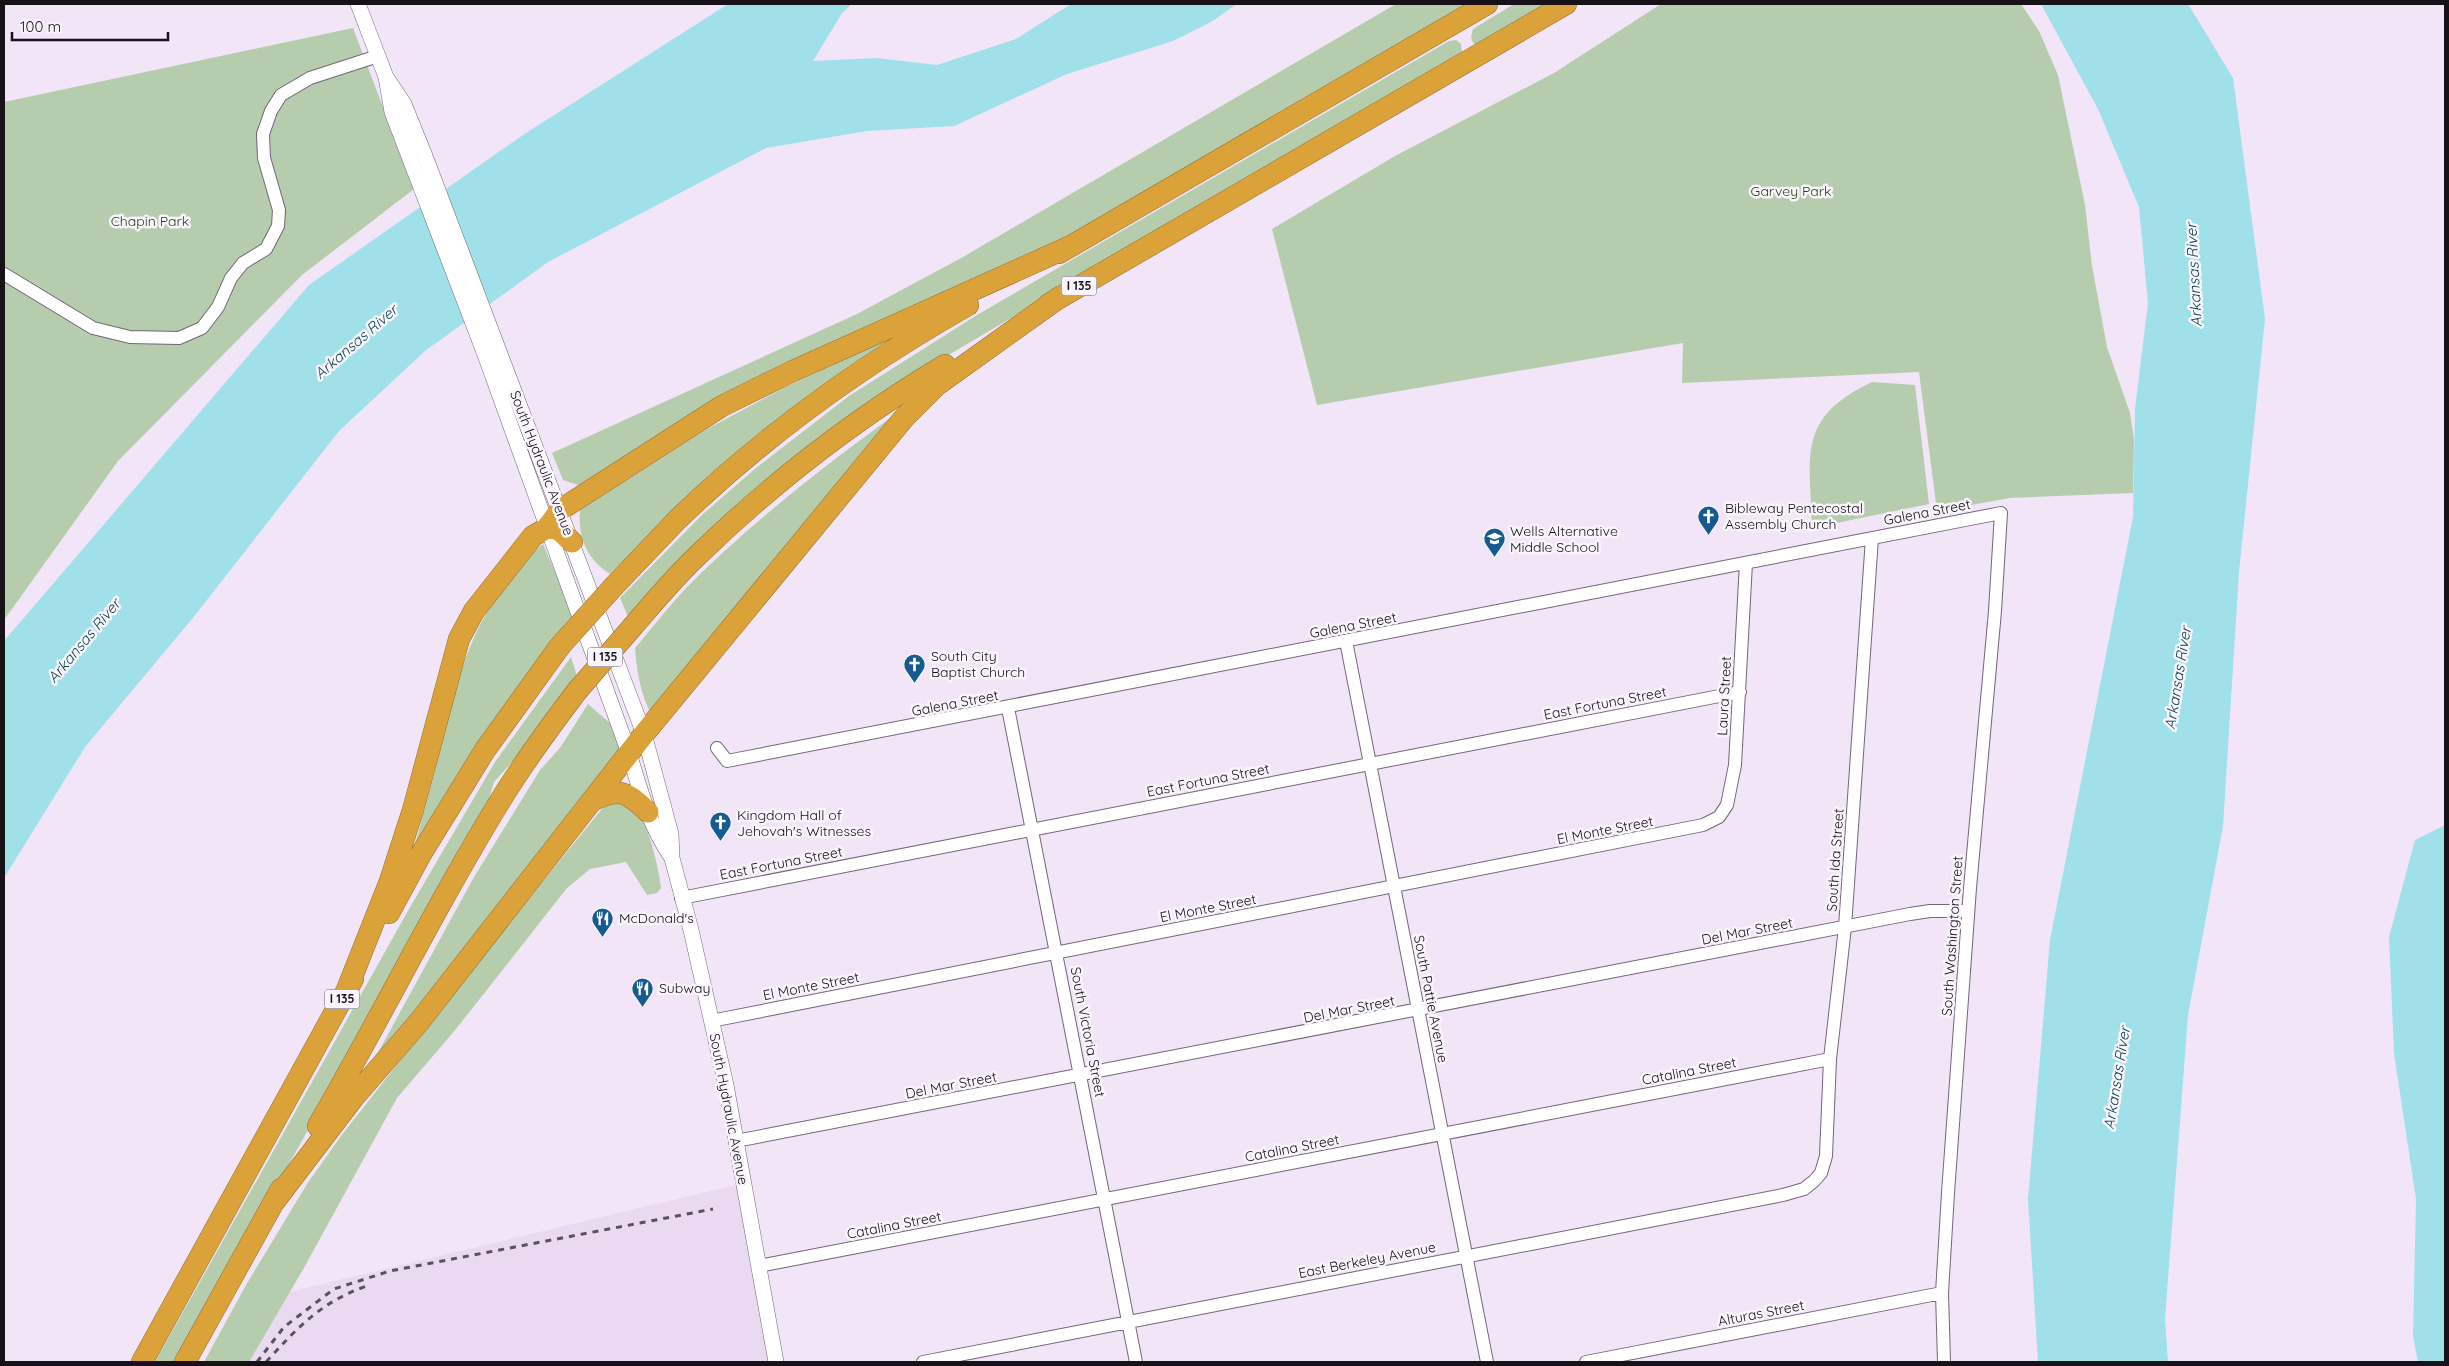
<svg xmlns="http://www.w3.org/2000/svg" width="2449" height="1366" font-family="Quicksand,sans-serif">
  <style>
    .built { fill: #e9d9f1 }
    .green { fill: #b5cdad }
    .water { fill: #9fe0e9 }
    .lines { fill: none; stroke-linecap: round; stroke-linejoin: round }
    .minor-casing { stroke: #716776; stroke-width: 14 }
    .tertiary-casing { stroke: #716776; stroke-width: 16 }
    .motorway-casing { stroke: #97702e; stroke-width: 22 }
    .minor { stroke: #fff; stroke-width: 12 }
    .tertiary { stroke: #fff; stroke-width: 15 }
    .motorway { stroke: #dca23a; stroke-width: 21 }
    .rail { stroke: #58525c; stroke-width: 3; stroke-dasharray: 6 6; stroke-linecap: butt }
    .motorway-bridge-casing { stroke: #97702e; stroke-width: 22; stroke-linecap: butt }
    .motorway-bridge { stroke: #dca23a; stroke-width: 21 }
    .labels { text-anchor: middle; stroke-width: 5; stroke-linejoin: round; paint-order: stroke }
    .shield { fill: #faf5fd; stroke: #5a565d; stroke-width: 1 }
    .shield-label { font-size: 12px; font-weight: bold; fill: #161218 }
    .park-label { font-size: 14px; fill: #204810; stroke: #faf5fd }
    .street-label { font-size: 14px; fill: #161218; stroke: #faf5fd }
    .poi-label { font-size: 14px; fill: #161218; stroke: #faf5fd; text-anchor: start }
    .water-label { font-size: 15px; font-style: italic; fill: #08454c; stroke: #faf5fd }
  </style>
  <rect width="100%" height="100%" fill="#f1e5f7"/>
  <path class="built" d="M744 1183 778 1362H243L285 1293Z"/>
  <path class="green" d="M1396 4H1468L1042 252 581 486 563 480 552 453 857 314 963 257Z
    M1514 4H1552L1477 45 1473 43 1471 37 1473 29Z
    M1661 4H2021L2039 31 2058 75 2085 205 2092 266 2107 347 2130 413 2134 439 2133 493 2010 498 1937 511 1919 372 1682 383 1683 343 1317 405 1272 229 1395 156 1554 73Z
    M353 28 414 189 302 275 118 461 4 620V102Z
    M1456 40 1461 44 1462 53 928 367 629 619 620 598 703 514 756 468 849 396 977 315 1449 41Z
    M888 339 889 342 674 511 610 574C586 558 578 538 580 510L707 429 786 387Z
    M1872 382 1915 385 1929 504 1812 528C1810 455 1796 418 1872 382Z
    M904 408 651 714C640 692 637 672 635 648 652 628 669 606 687 587 754 520 828 463 904 408Z
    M543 544 574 616 414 849C421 823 428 797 435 771 454 698 463 634 514 574 524 564 532 552 543 544Z
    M571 657 578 679 529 743 494 782 484 816 178 1362H155L409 909 495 762Z
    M588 704 612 725 623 752 369 1069 474 877 540 770 560 748Z
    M618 802C623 803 629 805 633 807 648 818 659 870 661 888L657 893 647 895 626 862 590 869 567 888 456 1029 397 1098 305 1266 249 1362H204L246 1285 307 1184 341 1136 472 969 601 810 607 803Z"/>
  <path class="water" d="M728 4H852L842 13 813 61 876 58 937 65 1016 39 1071 4H1237L1211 22 1173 41 1067 74 954 126 867 131 766 148 548 262 425 351 339 431 192 619 85 747 4 878V641L309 285 523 135Z
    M2041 4H2188L2233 78 2265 319 2239 572 2223 826 2188 1015 2165 1319 2168 1362H2038L2028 1199 2050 940 2133 517 2135 409 2148 303 2139 207 2098 109Z
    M2445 825V1362H2418L2413 1336 2416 1199 2394 1053 2389 937 2415 840Z"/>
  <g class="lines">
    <defs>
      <path id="minor" d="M4 274 93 328 130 337 179 338 202 328 218 307 231 278 243 263 266 249 278 226 279 210 264 158 263 134 271 111 281 95 310 78 378 56
        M1346 641 1487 1362
        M1008 708 1136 1362
        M717 748 727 761 2001 513 1995 611 1970 888 1948 1193 1942 1293 1944 1362
        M681 898 1740 692
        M711 1021 1703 825 1719 817 1727 805 1735 765 1746 563
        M736 1141 1910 914 1930 911H1968
        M759 1266 1830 1059
        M923 1362 1783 1195 1804 1189 1814 1181 1821 1173 1826 1156 1830 1059 1845 927 1872 538
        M1586 1362 1942 1293"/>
      <path id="tertiary" d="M358 4 386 77 392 112 484 352 629 753C640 790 650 827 672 858
        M386 77 404 104 425 156 644 734 671 834 672 858 691 930 726 1085 776 1362"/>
      <path id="motorway" d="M1059 253 1487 4
        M1049 304 1566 4
        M547 528 558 529 572 542
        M615 585C636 563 657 541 678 519 764 436 864 364 968 305
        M634 625C654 602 674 578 696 557 771 484 855 419 945 365
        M593 800C620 787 627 792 648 812
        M389 913 421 854 485 750 560 646
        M346 992 390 881 413 810 459 639 474 611 533 536 547 528 560 510 722 406 793 371 1071 246
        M318 1126C382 1016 438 901 505 793 527 758 552 724 577 691
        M274 1202 354 1097 419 1022 644 734 904 418 937 385 1060 297
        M142 1362 353 979
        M185 1362 281 1189"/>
    </defs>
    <use href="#minor" class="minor-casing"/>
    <use href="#tertiary" class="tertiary-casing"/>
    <use href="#motorway" class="motorway-casing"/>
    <use href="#minor" class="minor"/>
    <use href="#tertiary" class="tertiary"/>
    <use href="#motorway" class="motorway"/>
    <path class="rail" d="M257 1362 284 1327 334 1289 390 1271 713 1209
      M266 1362C297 1328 322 1301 367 1286"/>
    <defs>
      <path id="motorway-bridge" d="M560 646 615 585
        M577 691 634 625"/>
    </defs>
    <use href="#motorway-bridge" class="motorway-bridge-casing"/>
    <use href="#motorway-bridge" class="motorway-bridge"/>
  </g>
  <defs>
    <symbol id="church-pin" viewBox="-11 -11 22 30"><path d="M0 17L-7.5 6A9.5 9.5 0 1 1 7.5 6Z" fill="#165b90" stroke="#faf5fd"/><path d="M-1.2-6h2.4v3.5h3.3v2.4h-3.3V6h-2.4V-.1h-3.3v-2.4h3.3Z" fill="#fff"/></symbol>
    <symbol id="school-pin" viewBox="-11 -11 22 30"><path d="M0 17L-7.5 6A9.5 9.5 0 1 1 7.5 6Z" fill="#165b90" stroke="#faf5fd"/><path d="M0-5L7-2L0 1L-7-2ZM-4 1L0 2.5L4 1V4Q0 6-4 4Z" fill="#fff"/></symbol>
    <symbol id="restaurant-pin" viewBox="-11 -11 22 30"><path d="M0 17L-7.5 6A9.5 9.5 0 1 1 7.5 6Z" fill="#165b90" stroke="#faf5fd"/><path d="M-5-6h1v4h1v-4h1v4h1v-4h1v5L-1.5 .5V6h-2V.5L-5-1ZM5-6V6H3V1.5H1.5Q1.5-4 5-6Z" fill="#fff"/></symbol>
  </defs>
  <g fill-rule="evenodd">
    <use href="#church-pin" x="1696" y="504" width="25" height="34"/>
    <use href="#school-pin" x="1482" y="526" width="25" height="34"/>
    <use href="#church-pin" x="902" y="652" width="25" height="34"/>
    <use href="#church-pin" x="708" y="810" width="25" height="34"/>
    <use href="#restaurant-pin" x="590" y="906" width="25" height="34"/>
    <use href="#restaurant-pin" x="630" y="976" width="25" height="34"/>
  </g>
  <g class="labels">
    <g class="shield">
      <rect x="1061.5" y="276.5" width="35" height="19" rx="4"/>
      <rect x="587.5" y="647.5" width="35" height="19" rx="4"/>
      <rect x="324.5" y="989.5" width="35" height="19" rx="4"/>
    </g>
    <g class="shield-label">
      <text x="1079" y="290">I 135</text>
      <text x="605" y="661">I 135</text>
      <text x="342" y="1003">I 135</text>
    </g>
    <g class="park-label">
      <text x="1791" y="196">Garvey Park</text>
      <text x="150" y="226">Chapin Park</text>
    </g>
    <g class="street-label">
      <text transform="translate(542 463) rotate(69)" y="5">South Hydraulic Avenue</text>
      <text transform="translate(1927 512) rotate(-11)" y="5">Galena Street</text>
      <text transform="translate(1353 625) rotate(-11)" y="5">Galena Street</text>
      <text transform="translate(1724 696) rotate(-87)" y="5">Laura Street</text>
      <text transform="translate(955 703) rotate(-11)" y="5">Galena Street</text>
      <text transform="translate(1605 703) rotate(-11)" y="5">East Fortuna Street</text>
      <text transform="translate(1208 780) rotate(-11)" y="5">East Fortuna Street</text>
      <text transform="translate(1605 830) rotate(-11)" y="5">El Monte Street</text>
      <text transform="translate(1835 860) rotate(-86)" y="5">South Ida Street</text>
      <text transform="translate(781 863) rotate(-11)" y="5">East Fortuna Street</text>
      <text transform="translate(1208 908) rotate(-11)" y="5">El Monte Street</text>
      <text transform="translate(1747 931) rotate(-11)" y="5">Del Mar Street</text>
      <text transform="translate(1952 936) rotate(-86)" y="5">South Washington Street</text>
      <text transform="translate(811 986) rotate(-11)" y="5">El Monte Street</text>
      <text transform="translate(1431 999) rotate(79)" y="5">South Pattie Avenue</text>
      <text transform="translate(1349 1009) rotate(-11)" y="5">Del Mar Street</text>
      <text transform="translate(1088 1032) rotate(79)" y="5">South Victoria Street</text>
      <text transform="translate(1689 1071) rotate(-11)" y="5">Catalina Street</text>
      <text transform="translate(951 1085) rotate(-11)" y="5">Del Mar Street</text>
      <text transform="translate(729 1109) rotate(79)" y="5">South Hydraulic Avenue</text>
      <text transform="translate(1292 1148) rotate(-11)" y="5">Catalina Street</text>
      <text transform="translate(894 1225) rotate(-11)" y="5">Catalina Street</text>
      <text transform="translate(1367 1260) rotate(-11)" y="5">East Berkeley Avenue</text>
      <text transform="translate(1761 1313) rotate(-11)" y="5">Alturas Street</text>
    </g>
    <g class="poi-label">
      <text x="1725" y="513">Bibleway Pentecostal<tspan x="1725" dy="16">Assembly Church</tspan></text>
      <text x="1510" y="536">Wells Alternative<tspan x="1510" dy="16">Middle School</tspan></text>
      <text x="931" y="661">South City<tspan x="931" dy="16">Baptist Church</tspan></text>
      <text x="737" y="820">Kingdom Hall of<tspan x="737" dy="16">Jehovah's Witnesses</tspan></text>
      <text x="619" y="923">McDonald's</text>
      <text x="659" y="993">Subway</text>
    </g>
    <g class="water-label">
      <text transform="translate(2194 275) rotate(-93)" y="5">Arkansas River</text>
      <text transform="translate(356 342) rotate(-41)" y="5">Arkansas River</text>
      <text transform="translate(84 641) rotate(-50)" y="5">Arkansas River</text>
      <text transform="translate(2178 678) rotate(-81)" y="5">Arkansas River</text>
      <text transform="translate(2117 1078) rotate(-81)" y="5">Arkansas River</text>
    </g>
  </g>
  <rect width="2449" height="1366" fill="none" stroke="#161218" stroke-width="10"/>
  <path d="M12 32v8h156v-8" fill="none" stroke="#161218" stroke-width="2.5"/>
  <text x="20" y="32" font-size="15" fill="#161218" stroke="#faf5fd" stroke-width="4" paint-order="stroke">100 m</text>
</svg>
